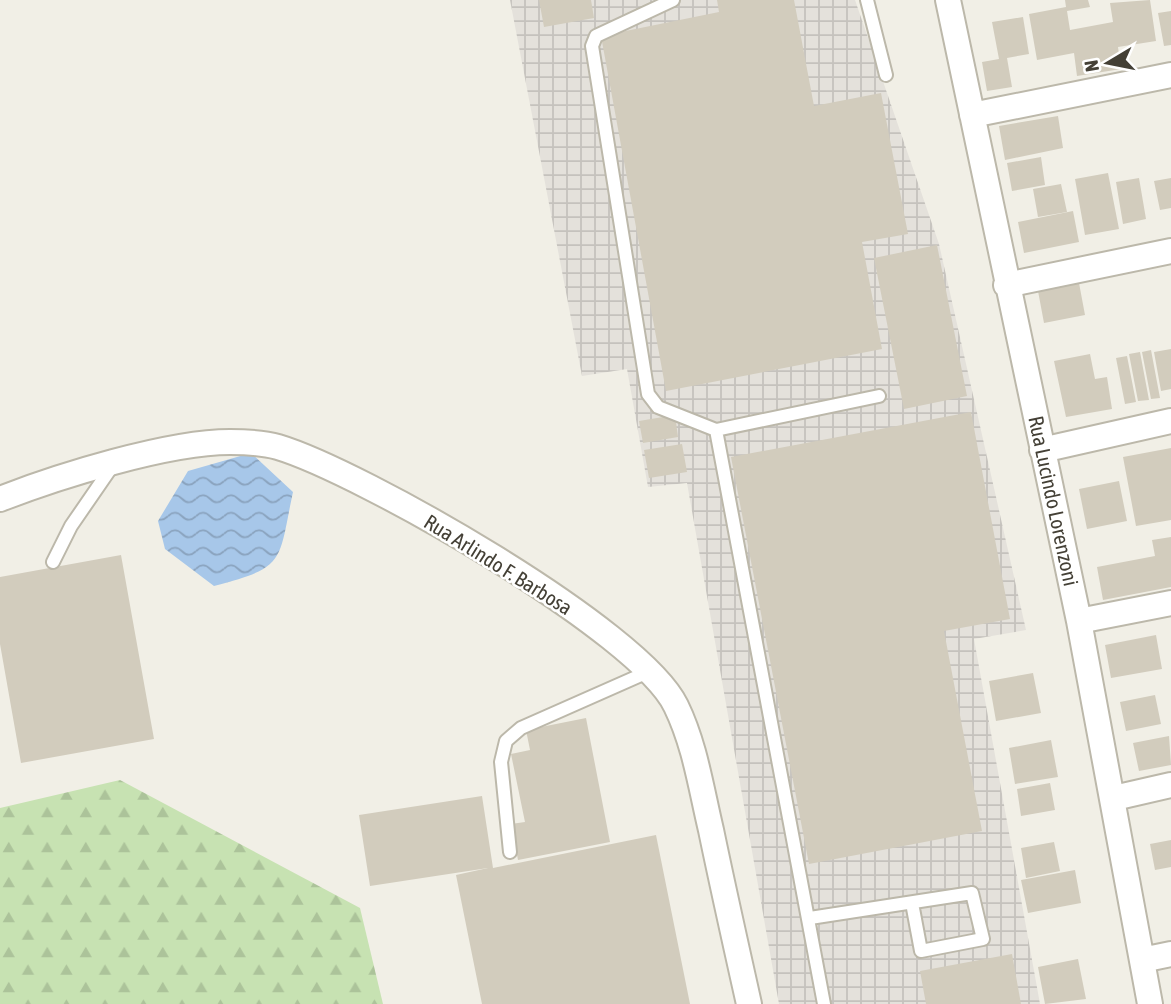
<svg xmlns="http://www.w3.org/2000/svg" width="1171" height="1004" font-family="'Asap Condensed',sans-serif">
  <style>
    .industrial { fill: url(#industrial-grid) }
    .forest { fill: url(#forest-firs) }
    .water { fill: url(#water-waves) }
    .building { fill: #d2ccbd }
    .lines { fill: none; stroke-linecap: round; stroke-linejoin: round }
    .lane-casing { stroke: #bcb8aa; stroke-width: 16 }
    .street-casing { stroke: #bcb8aa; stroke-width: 28 }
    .lane { stroke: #fff; stroke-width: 12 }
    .street { stroke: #fff; stroke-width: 24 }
    .labels { text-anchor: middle; stroke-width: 5; stroke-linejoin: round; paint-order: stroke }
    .street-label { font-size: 21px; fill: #444036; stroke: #fff }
  </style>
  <defs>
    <pattern id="industrial-grid" width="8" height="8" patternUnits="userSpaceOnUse" patternTransform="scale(1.75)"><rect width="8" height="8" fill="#e4e1db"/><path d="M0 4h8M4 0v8" fill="none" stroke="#c5c2bd"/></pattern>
    <pattern id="forest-firs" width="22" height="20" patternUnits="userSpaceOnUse" patternTransform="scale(1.75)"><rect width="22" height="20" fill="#c7e2b2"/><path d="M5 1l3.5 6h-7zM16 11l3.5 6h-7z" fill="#acc39a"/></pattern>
    <pattern id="water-waves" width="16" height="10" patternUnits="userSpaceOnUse" patternTransform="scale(1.75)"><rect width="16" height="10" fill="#a7c7e9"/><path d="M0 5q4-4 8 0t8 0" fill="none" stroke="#8aa3be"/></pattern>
  </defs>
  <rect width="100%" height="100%" fill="#f1efe6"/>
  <path class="industrial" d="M510 0H855L939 244 1026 630 974 639 1040 1004H779L687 483 648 487 627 369 582 376Z"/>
  <path class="forest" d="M120 780 360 908 383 1004H0V808Z"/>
  <path class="water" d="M251 453 293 492C278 562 287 567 214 586L165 549 158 521 188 471Z"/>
  <path class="building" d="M539 0H591L594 18 544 27Z
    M717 0H794L814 106 881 93 908 234 862 242 882 349 666 391 601 36 719 12Z
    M1065 0H1088L1090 7 1067 11 1070 30 1113 22 1110 3 1150 0 1156 41 1118 47 1121 69 1077 76 1074 53 1037 60 1029 14 1066 7Z
    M1171 11V45L1164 46 1158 13Z
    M1023 17 1029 54 1007 58 1012 87 987 91 982 62 999 59 992 22Z
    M1058 116 1063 148 1005 160 999 126Z
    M1041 157 1045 185 1012 191 1007 163Z
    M1108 173 1119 229 1085 235 1075 179Z
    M1139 178 1146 219 1123 224 1116 182Z
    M1171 178V208L1160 210 1154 181Z
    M1061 184 1067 212 1038 217 1033 189Z
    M1073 211 1079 242 1024 253 1018 222Z
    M937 245 967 396 904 409 874 258Z
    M1079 283 1085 315 1044 323 1038 291Z
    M1171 349V389L1161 391 1154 352Z
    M1151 350 1160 398 1151 399 1142 352Z
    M1140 352 1149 400 1138 401 1129 354Z
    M1090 354 1095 379 1107 377 1112 409 1066 417 1054 361Z
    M1127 356 1136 402 1125 404 1116 358Z
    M971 412 1010 619 944 631 982 831 809 864 731 457Z
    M675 415 678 437 643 443 639 421Z
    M682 444 687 472 649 478 644 450Z
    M1171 448V520L1136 526 1123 457Z
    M1119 481 1127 521 1087 529 1079 489Z
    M1171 537V587L1103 600 1097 567 1155 556 1152 540Z
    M121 555 154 739 21 763 0 644V577Z
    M1156 635 1162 669 1111 678 1105 645Z
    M1033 673 1041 713 996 721 989 681Z
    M1155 695 1161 724 1126 731 1120 702Z
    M586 718 610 842 518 860 511 824 525 822 511 754 530 750 526 730Z
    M1169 736 1171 765 1139 771 1133 743Z
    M1051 740 1058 777 1015 784 1009 748Z
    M1050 783 1055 810 1021 816 1017 789Z
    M482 796 493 868 656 835 690 1004H482L456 875 488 868 370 886 359 815Z
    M1171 840V867L1155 870 1150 844Z
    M1054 842 1060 871 1026 878 1021 848Z
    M1075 870 1081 903 1028 913 1021 880Z
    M1012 954 1021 1004H926L920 971Z
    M1078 959 1086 999 1045 1004 1038 967Z"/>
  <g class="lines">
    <defs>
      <path id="lane" d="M673 0 596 36 592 46 648 394 658 407 716 430 824 1004
        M867 0 886 75
        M716 430 879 396
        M53 562 71 526 113 465
        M510 852 501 762 506 741 521 728 650 671
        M810 918 972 893 983 939 921 951 912 903"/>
      <path id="street" d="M948 0 1079 621 1150 1004
        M972 115 1171 75
        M1006 285 1171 251
        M1042 450 1171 421
        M0 499C59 476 168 442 230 442 244 442 264 443 278 447 361 472 640 631 676 706 695 745 701 788 711 830 723 888 736 946 749 1004
        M1079 621 1171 603
        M1114 798 1171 785
        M1142 960 1171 954"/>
    </defs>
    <use href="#lane" class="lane-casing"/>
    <use href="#street" class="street-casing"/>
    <use href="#lane" class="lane"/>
    <use href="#street" class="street"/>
  </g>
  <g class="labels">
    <g class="street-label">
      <text transform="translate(1053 501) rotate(78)" y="7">Rua Lucindo Lorenzoni</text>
      <text transform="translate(498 565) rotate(32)" y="7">Rua Arlindo F. Barbosa</text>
    </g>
  </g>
  <g transform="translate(1108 63) rotate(260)" stroke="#ffffff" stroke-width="5" paint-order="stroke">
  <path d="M0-5L12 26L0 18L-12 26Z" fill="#444036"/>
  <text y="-10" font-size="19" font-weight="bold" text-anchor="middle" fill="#444036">N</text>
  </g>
</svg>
